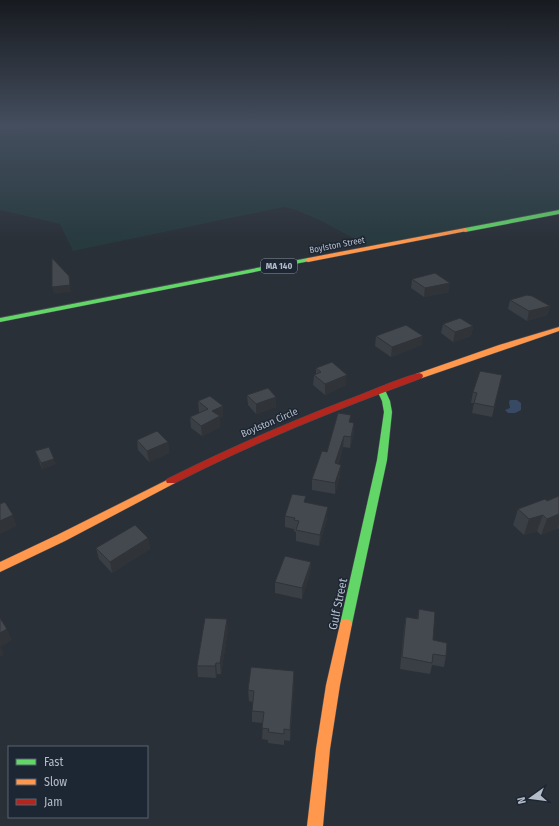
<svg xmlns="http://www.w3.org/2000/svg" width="559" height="826" font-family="'Fira Sans Condensed',sans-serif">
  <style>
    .green { fill: #273a3e }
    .water { fill: #384963 }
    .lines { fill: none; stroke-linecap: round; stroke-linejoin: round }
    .fast-casing { stroke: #484c53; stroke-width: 1 }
    .slow-casing { stroke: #484c53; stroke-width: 1 }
    .jam-casing { stroke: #484c53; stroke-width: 1 }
    .fast { fill: #63d668; fill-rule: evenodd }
    .slow { fill: #ff974d; fill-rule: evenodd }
    .jam { fill: #b3261e; fill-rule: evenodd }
    .wall { fill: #3a3f45 }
    .shaded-wall { fill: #303338 }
    .building { fill: #444950; stroke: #303338 }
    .labels { text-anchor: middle; stroke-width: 3; stroke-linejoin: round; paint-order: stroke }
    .far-street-label { font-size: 9px; fill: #b4bcc9; stroke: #1d2633 }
    .shield { fill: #1d2633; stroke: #878f9c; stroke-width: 1 }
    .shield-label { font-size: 9px; font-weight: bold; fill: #b4bcc9 }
    .street-label { font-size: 10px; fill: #b4bcc9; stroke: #1d2633 }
    .near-street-label { font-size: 12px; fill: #b4bcc9; stroke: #1d2633 }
  </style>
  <rect width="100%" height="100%" fill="#2a3038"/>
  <path class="green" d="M52 126H559V212L372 248 319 220 296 210 284 207 73 251 60 224 0 210V135Z"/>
  <path class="water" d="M510 400H517L521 403V410L515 413H508L505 410 510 408 509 402Z"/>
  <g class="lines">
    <defs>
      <path id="fast" d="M559 210V214L465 232 462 230 465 228Z
        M308 258 311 260 310 261 0 322V318Z
        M381 387 385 390 390 401 392 412 387 460 352 624 350 628 346 629 342 628 340 624 377 460 384 412 382 401 377 390Z"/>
      <path id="slow" d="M465 228 467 229V231L308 262 305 260 308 258Z
        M559 327V331L422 378H416L415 376 416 374 499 345Z
        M171 478 175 479 176 481 175 483 65 541 0 572V562L57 535Z
        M346 619 350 620 352 624 340 685 330 749 323 826H307L316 749 326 685 340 624 342 620Z"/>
      <path id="jam" d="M419 373 422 374 423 376 422 378C338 409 255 442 175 483H167L166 481 167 479C225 450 284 424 344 401 369 392 394 380 419 373Z"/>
    </defs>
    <use href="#fast" class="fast-casing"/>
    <use href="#slow" class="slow-casing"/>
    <use href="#jam" class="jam-casing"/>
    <use href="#fast" class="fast"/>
    <use href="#slow" class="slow"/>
    <use href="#jam" class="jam"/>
  </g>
  <path class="wall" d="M412 279 449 292 424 297 411 288Z
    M510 300 550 306 547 315 527 321 508 309Z
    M443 324 473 326 471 336 453 342 441 333Z
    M376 336 422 345 391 357 375 346Z
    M316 368 346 385 325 395 313 385 314 375 316 374Z
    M502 375 492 417 472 413 474 403H471L473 392Z
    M247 395 276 407 256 414 248 405Z
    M198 401 223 416 220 418V427L202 436 191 428 190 417 200 413 199 412Z
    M350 422 354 423V433L350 448 343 447 338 464 340 476 335 494 312 490V479Z
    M137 440 168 442 169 453 149 462 138 450Z
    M35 451 56 464 42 469 37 456Z
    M559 496V529L558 528 541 535 537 531 524 535 513 525 518 509 547 501Z
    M305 502 327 518 319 546 296 541V532L294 531V529L285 527V516Z
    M148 538 150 549 112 573 99 559 96 548Z
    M311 562 310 573 302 599 275 593V582Z
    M419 609 433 640 446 656 444 667 432 665 430 674 400 669 404 628 406 617 417 619Z
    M228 630 221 674H217L216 678 198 677 197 666Z
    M294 682 290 741 284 740V745L268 743V740L262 739 263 723 252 722V711L253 702 249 701 248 690Z"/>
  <path class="shaded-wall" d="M69 276 71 292 54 294 52 287Z
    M450 283 449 292 424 297 425 288Z
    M550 306 547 315 527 321 529 311Z
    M473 326 471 336 453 342 455 332Z
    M423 336 422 345 391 357 392 347Z
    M347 375 346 385 325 395V384Z
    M276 397V407L256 414V404Z
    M223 406V416L220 418V427L202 436 201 426 212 411Z
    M354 423V433L350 448 351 437Z
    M344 436 343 447 334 474 335 463Z
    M168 442 169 453 149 462 147 451Z
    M54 459 56 464 42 469 41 463Z
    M341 465 340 476 335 494V483Z
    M328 507 327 518 319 546 320 535Z
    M559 514V524L558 528 541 535 547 519Z
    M13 515 17 526 0 534V521Z
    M543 515 537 531 524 535 529 519Z
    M148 538 150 549 112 573 110 562Z
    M311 562 310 573 302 599V588Z
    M227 619 228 630 221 674 220 663Z
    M7 629 12 640 1 647 4 655 0 657V633Z
    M216 663 217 674 216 678 215 666Z
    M294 671V682L290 741V730Z"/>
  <path class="building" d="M52 258 69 276 70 285 52 287Z
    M435 273 450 283 425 288 412 279Z
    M527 295 532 296 550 306 529 311 510 300Z
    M460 318 473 326 455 332 443 324Z
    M406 325 423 336 392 347 376 336Z
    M332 362 347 375 325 384 314 375 321 372 316 368Z
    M480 371 502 375 494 407 474 403 477 393 473 392Z
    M268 388 276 397 256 404 247 395Z
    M210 396 223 406 212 411 220 416 201 426 190 417 208 409 198 401Z
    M338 413 351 415 349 422 354 423 351 437 344 436 335 463 341 465 335 483 312 479 322 451 327 452Z
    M157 431 168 442 147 451 137 440Z
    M49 447 54 459 41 463 35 451Z
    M292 494 306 496 304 502 328 507 320 535 296 530 299 521 294 520 295 518 285 516Z
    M559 496V514L547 519 543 515 529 519 518 509 545 499 547 501Z
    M5 502 13 515 0 521V504Z
    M135 525 148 538 110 562 96 548Z
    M285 556 311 562 302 588 275 582Z
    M419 609 435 612 433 640 447 643 446 656 433 654 432 663 402 657 406 617 418 619Z
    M0 618 7 629 0 633Z
    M205 618 227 619 220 663H216L215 666H197Z
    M251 667 294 671 290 730 284 729V734L268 732 269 729 262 728 264 712 252 711 254 691 248 690Z"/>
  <linearGradient id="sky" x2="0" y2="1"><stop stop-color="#171a1f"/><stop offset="0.52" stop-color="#444e5e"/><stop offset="1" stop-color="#444e5e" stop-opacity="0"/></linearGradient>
  <rect width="559" height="242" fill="url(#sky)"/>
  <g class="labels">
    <g class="far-street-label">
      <text transform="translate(337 245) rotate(-11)" y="3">Boylston Street</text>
    </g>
    <rect class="shield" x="261" y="259" width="36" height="14" rx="3"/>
    <g class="shield-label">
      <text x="279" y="269">MA 140</text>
    </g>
    <g class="street-label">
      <text transform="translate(269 422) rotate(-23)" y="4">Boylston Circle</text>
    </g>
    <g class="near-street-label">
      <text transform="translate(338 604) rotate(-78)" y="4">Gulf Street</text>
    </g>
  </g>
  <rect x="8" y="746" width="140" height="72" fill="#1d2633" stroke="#59626f"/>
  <rect x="16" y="759" width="20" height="6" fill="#63d668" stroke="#59626f"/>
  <text x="44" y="766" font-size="12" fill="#b4bcc9">Fast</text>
  <rect x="16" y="779" width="20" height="6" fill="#ff974d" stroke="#59626f"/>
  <text x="44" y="786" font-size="12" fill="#b4bcc9">Slow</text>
  <rect x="16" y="799" width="20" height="6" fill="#b3261e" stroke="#59626f"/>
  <text x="44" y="806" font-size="12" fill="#b4bcc9">Jam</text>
  <g transform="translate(531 798) rotate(256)" stroke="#1d2633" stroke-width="3" paint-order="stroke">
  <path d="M0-3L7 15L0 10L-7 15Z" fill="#b4bcc9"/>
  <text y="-6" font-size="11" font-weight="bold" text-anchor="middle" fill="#b4bcc9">N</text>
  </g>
</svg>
